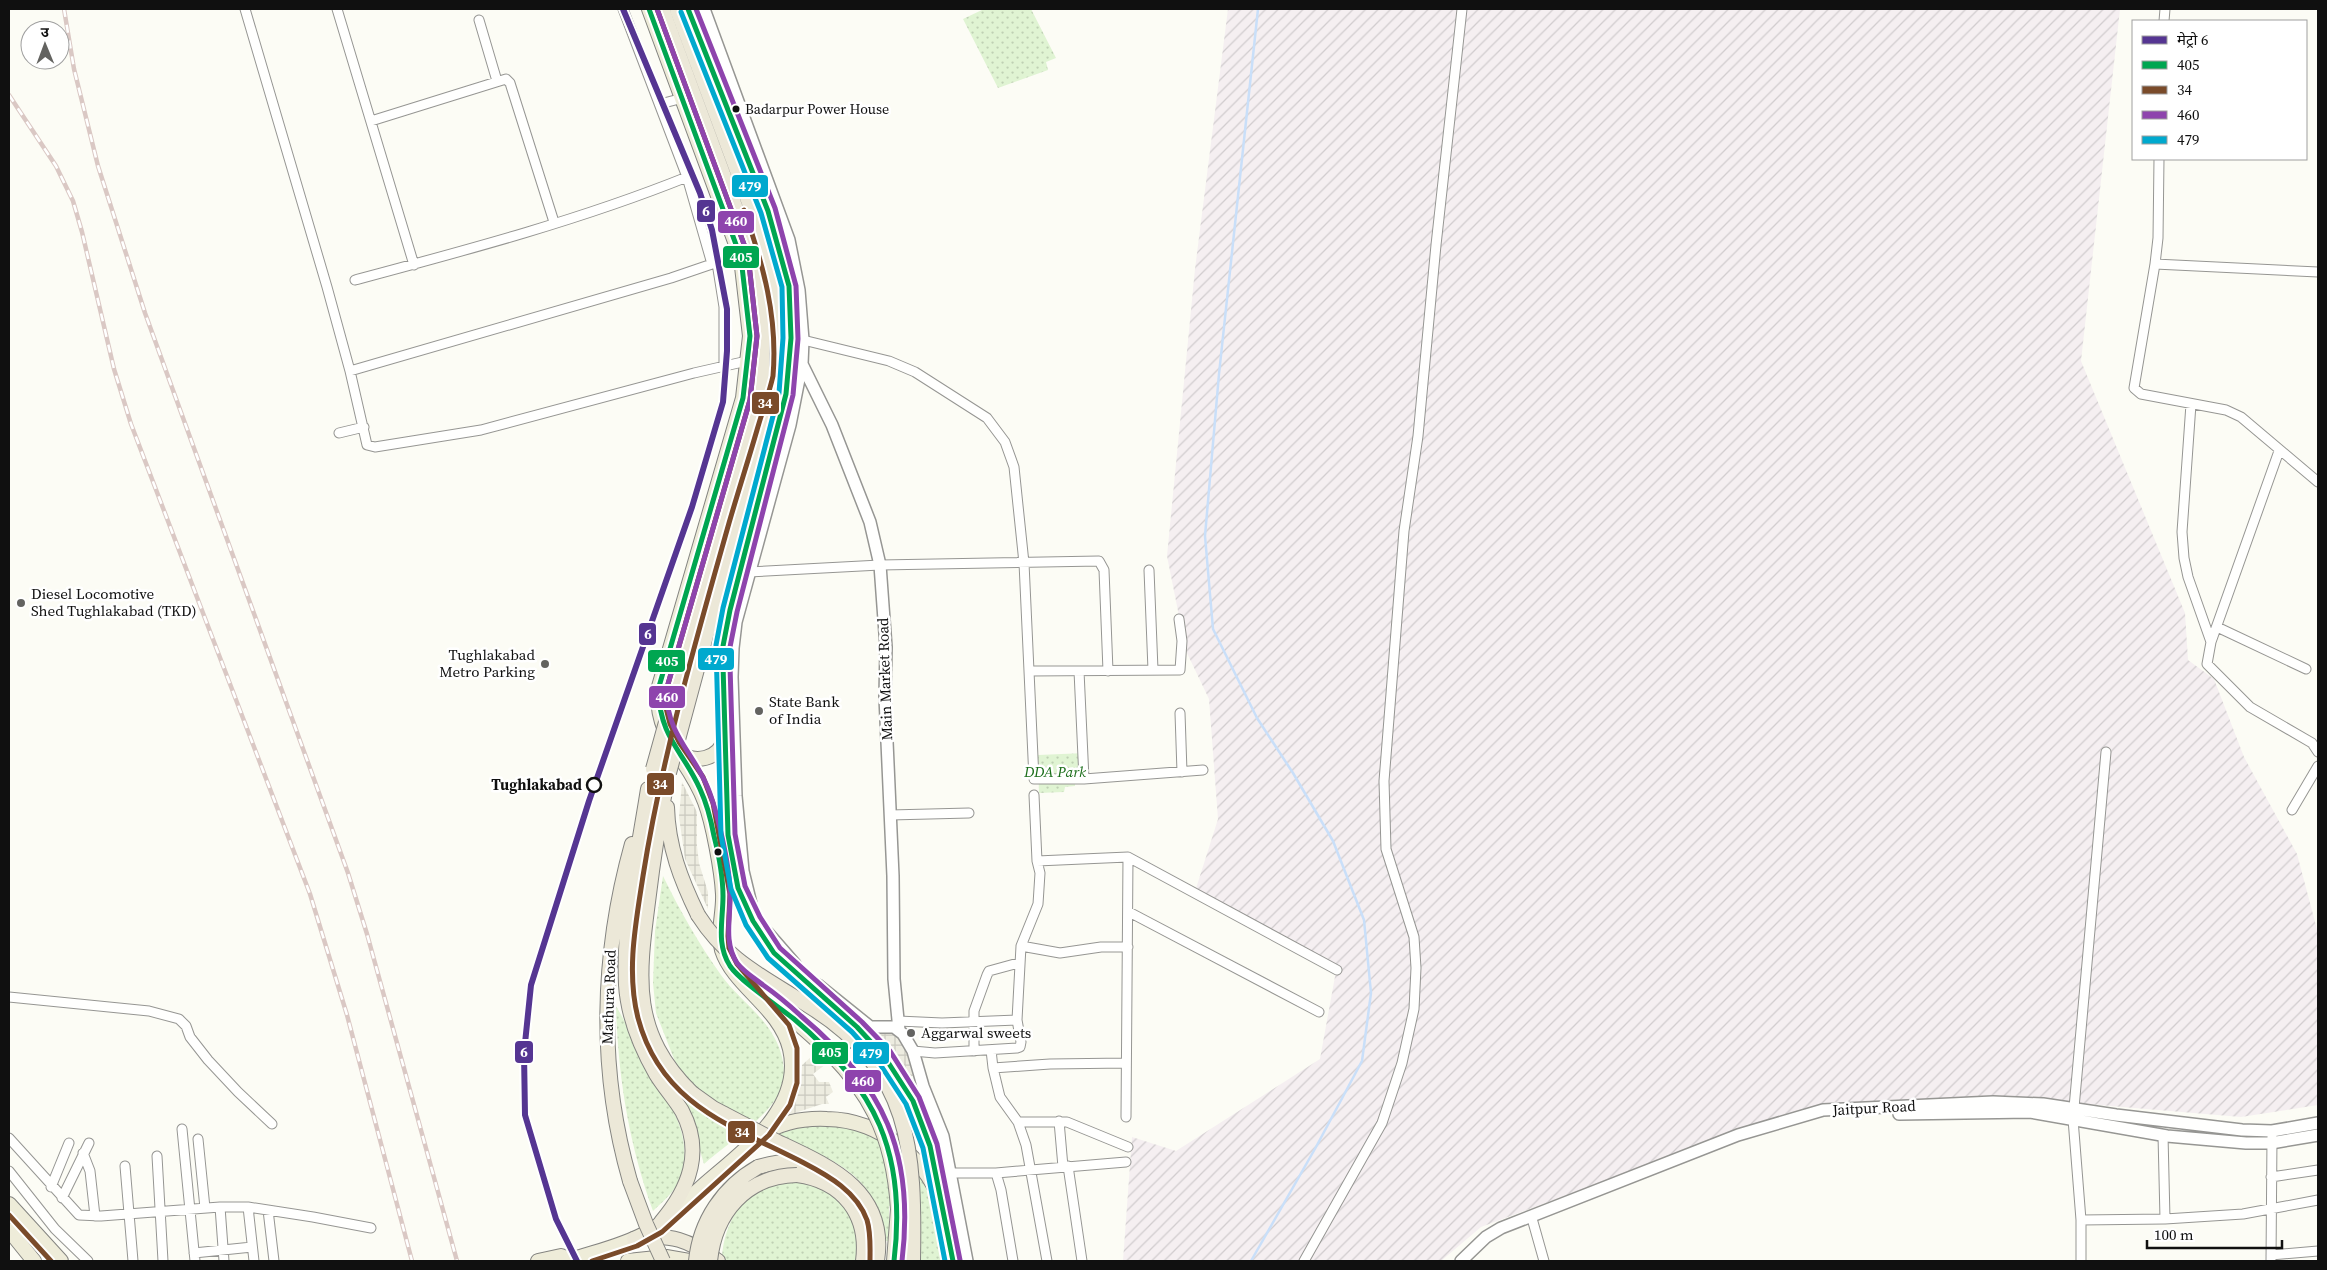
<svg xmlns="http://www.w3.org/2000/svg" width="2327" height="1270" font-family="'Source Serif 4','Noto Sans Devanagari',serif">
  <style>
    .industrial { fill: url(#industrial-furrows) }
    .green { fill: url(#green-dots) }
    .plaza { fill: url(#plaza-grid) }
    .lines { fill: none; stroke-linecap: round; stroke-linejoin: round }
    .stream { stroke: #c9dff9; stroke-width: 2.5 }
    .minor-casing { stroke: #969693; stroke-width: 11 }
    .tertiary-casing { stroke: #969693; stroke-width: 14 }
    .primary-casing { stroke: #848480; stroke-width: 16 }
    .trunk-casing { stroke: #848480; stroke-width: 16 }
    .minor { stroke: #fffffe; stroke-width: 9 }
    .tertiary { stroke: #fffffe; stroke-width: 11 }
    .primary { stroke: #eeecd9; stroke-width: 14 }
    .trunk { stroke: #ece8d8; stroke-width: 14 }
    .rail-casing { stroke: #dac8c4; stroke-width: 4.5 }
    .rail { stroke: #fff; stroke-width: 2.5; stroke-dasharray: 8; stroke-linecap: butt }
    .primary-bridge-casing { stroke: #848480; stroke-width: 16; stroke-linecap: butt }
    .trunk-bridge-casing { stroke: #848480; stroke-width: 16; stroke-linecap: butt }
    .primary-bridge { stroke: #eeecd9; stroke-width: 14 }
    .trunk-bridge { stroke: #ece8d8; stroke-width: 14 }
    .bus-1-casing { stroke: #fff; stroke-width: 9 }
    .bus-2-casing { stroke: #fff; stroke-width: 9 }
    .bus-3-casing { stroke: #fff; stroke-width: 9 }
    .bus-4-casing { stroke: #fff; stroke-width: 9 }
    .bus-1 { stroke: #00a651; stroke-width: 5 }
    .bus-2 { stroke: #7a4b2a; stroke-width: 5 }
    .bus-3 { stroke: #8e44ad; stroke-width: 5 }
    .bus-4 { stroke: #00a9ce; stroke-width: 5 }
    .metro-1-casing { stroke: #fff; stroke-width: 10 }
    .metro-1 { stroke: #553592; stroke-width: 6 }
    .bus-dot { fill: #101010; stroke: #fff; stroke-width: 2 }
    .poi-dot { fill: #636360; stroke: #fff; stroke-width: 2 }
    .stop-dot { fill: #fff; stroke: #101010; stroke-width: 2.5 }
    .labels { text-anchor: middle; stroke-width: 5; stroke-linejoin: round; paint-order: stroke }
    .bus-label { font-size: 14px; fill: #101010; stroke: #fff; text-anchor: start }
    .poi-label { font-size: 15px; fill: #101010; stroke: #fff; text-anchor: start }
    .street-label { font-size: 15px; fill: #101010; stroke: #fff }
    .park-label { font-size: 15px; font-style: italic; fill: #1b6e1a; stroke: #fff }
    .stop-label { font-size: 15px; font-weight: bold; fill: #101010; stroke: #fff; text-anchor: end }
    .line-badge { stroke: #fff; stroke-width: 2 }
    .badge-label { font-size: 14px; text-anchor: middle; font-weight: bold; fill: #fff }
  </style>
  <defs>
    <pattern id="industrial-furrows" width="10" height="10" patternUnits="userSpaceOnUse" patternTransform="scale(1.25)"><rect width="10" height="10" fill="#f5eff1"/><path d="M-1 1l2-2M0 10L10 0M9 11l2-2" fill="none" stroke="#d1ccce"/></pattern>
    <pattern id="green-dots" width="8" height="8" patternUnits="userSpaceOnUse" patternTransform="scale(1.25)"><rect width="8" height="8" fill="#e0f4d3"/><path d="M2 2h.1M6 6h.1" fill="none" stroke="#bfd0b4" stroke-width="1.8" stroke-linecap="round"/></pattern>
    <pattern id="plaza-grid" width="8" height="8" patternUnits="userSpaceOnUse" patternTransform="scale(1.25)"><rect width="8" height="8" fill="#edece0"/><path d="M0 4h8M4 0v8" fill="none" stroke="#cac9bf"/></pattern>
  </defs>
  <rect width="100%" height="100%" fill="#fcfcf5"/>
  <path class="industrial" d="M1228 9H2120L2081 361 2185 613 2188 660 2214 679 2244 757 2297 854 2318 933V1105L2241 1117 2052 1101 1827 1108 1757 1125 1481 1227 1441 1261H1123L1132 1137 1176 1151 1320 1059 1336 971 1193 898 1218 819 1209 699 1186 651 1167 556 1195 269Z"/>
  <path class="green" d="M984 9H1031L1056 58 1046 62 1048 70 998 88 963 19Z
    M1086 753 1087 783H1075V786L1065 787 1064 792 1039 793 1038 755Z
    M663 876C680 911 699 944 721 975 742 1004 773 1020 782 1057 784 1066 785 1077 782 1087 771 1116 727 1144 704 1164L685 1101 698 1089 678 1069 656 1013 653 983 655 931Z
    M616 1006C627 1024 635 1045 646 1063 667 1100 698 1138 678 1182 673 1194 661 1203 653 1211 629 1144 618 1077 616 1006Z
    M809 1124 844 1127 871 1134 904 1157 923 1180 931 1195 937 1213 946 1261H900L904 1234 905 1207 889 1206V1241H885C877 1171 832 1160 776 1135L793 1127Z
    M794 1180C805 1182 817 1184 827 1190 850 1204 863 1236 856 1261H728L722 1257C724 1228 738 1197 767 1187 775 1183 785 1182 794 1180Z"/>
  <path class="plaza" d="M682 782 697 812V846L699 863 708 892V909L685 859 679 817Z
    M887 1030 897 1034 903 1040 911 1067 913 1076 910 1077 872 1031Z
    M811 1057 818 1058 826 1064 813 1074 819 1082H829L833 1092 826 1097 829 1104H822L786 1116 801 1077 802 1065Z"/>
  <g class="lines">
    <path class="stream" d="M1251 1261 1316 1147 1362 1061 1371 993 1364 920 1333 841 1293 773 1257 718 1213 629 1205 536 1219 374 1258 9"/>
    <defs>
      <path id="minor" d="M245 9 327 287 350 371 367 445 375 447 481 430 694 373 747 361
        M337 9 414 265
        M479 20 497 81
        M2164 21 2165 9
        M660 104 683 98
        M371 121 506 79 510 83 554 222
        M2159 159 2158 238 2155 264 2134 388 2141 394 2226 410 2241 417 2318 482
        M712 262 717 263 724 307V367
        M2155 264 2318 272
        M355 280C467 250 580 220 687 177
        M803 340 889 361 915 372 987 418 1005 442 1014 467 1024 563 1034 779H1084L1203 770
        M350 371 671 278 712 264 687 177 623 9
        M2191 404 2182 532 2184 558 2188 577 2211 642 2279 451
        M339 433 364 427
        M1149 570 1153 670
        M748 572 880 565 1099 561 1104 570 1108 671
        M2217 627 2306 669
        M2211 642 2207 664 2250 707 2312 743 2318 752
        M1029 671 1180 670 1182 641 1179 619
        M1079 671 1084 779
        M1180 713 1182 772
        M2292 810 2318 766
        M890 815 969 813
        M1037 861 1128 857 1337 970
        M1129 912 1319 1012
        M1021 946 1060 953 1101 947H1128
        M9 997 149 1011 179 1019 186 1026 190 1037 208 1060 238 1092 272 1124
        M898 1021 942 1023 1017 1020 1021 946 1038 904 1040 873 1037 861 1034 795
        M991 1050 993 1068 1000 1097 1018 1122 1026 1145 1047 1261
        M913 1051 935 1053 1017 1048 1020 1047 1021 1042 1017 1020
        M974 1051V1011L987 975 989 971 1018 963
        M993 1068 1050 1064 1126 1063
        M1126 1117 1128 857
        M1059 1121 1063 1167
        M1018 1122H1067L1128 1147
        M182 1129 195 1261
        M2163 1135 2165 1219
        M9 1138 79 1215 101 1216 220 1207H248L313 1217 371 1228
        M198 1139 205 1208
        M83 1153 90 1171 95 1216
        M157 1156 163 1261
        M125 1166 133 1261
        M1068 1166 1082 1261
        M9 1171 55 1229 88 1261
        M951 1173H996L1001 1190 1013 1261
        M996 1173 1126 1162
        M2271 1177 2318 1170
        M51 1187 69 1143
        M62 1198 89 1143
        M220 1207 224 1261
        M248 1207 254 1261
        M268 1210 274 1261
        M2081 1220 2165 1219 2243 1214 2318 1200
        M1533 1222 1544 1261
        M194 1253 252 1247
        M2271 1255 2318 1251
        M1304 1261 1382 1123 1402 1063 1414 1009 1416 968 1414 937 1386 849 1384 781 1404 531 1418 436 1436 245 1462 9
        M2081 1261V1220L2073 1119 2106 752
        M2271 1261 2272 1137"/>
      <path id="tertiary" d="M704 9 789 240 799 290 803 340 802 364 790 425 736 622 733 648 732 677 736 796 743 871 751 904
        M801 362 832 425 870 522 880 565 886 647 885 697 893 876 894 979 899 1030
        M768 933 795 964
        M818 985 869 1026
        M863 1027H894L903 1034 913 1051 923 1086 943 1136 967 1261
        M1899 1114 2030 1112 2167 1136 2246 1143H2271L2318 1135
        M1461 1261 1486 1237 1501 1228 1738 1135 1823 1110 1993 1102 2043 1104 2116 1115 2242 1130 2272 1131 2318 1123"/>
      <path id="primary" d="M688 9 768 211 789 286 791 338 786 394 730 610 723 646V665L728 835 738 888 753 921 774 953 857 1027 884 1056 913 1101 930 1146 944 1211
        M678 636 723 646
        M677 751C694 765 720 760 725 737
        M764 995C807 1031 849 1063 875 1114
        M762 1135C781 1122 804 1118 827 1119 881 1120 930 1160 944 1212 948 1228 950 1245 953 1261
        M9 1204 61 1261
        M9 1230 34 1261
        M538 1261 561 1256 572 1260
        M568 1261C594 1252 623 1246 646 1233 668 1221 686 1201 704 1185 743 1151 804 1108 790 1049 780 1007 734 987 722 950 717 931 724 913 723 894 722 872 713 823 705 802 689 758 656 741 658 690L743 398 750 336 741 258 649 9
        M628 1261 666 1257 689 1261
        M894 1261 898 1209"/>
      <path id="trunk" d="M667 781C659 821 653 861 648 902 638 979 631 1033 692 1093
        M648 789C638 853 623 920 626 985 628 1017 640 1046 656 1074 664 1087 674 1098 682 1111 704 1152 689 1189 661 1222
        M667 807C668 847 681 880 698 915
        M776 1141C829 1166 888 1190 877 1261
        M758 1167C776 1162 793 1159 812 1164
        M797 1175C843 1181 869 1215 863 1261
        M630 1181C598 1070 601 955 632 844
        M634 1239C671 1233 689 1240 718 1261"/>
    </defs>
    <use href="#minor" class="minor-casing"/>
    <use href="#tertiary" class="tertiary-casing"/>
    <use href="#primary" class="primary-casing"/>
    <use href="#trunk" class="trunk-casing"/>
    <use href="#minor" class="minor"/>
    <use href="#tertiary" class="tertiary"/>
    <use href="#primary" class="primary"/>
    <use href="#trunk" class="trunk"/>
    <defs>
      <path id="rail" d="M64 9 74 69 98 166 145 313 348 873 367 934 457 1261
        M9 95 56 166 73 201 82 232 114 369 131 424 310 894 347 1015 412 1261"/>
    </defs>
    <use href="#rail" class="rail-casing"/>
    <use href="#rail" class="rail"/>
    <defs>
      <path id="primary-bridge" d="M875 1114C890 1144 896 1176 898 1209"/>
      <path id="trunk-bridge" d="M653 769 762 377 763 312 755 260 662 9
        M669 773 713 610 780 378 781 332 780 310 768 254 677 9
        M698 915C728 962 764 977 809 1006 912 1070 915 1151 913 1261
        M692 1093 713 1108 776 1141
        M630 1181 646 1224 663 1261
        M696 1261C700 1221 723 1187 758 1167
        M710 1261C715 1213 746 1176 797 1175"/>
    </defs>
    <use href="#primary-bridge" class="primary-bridge-casing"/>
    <use href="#trunk-bridge" class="trunk-bridge-casing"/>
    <use href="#primary-bridge" class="primary-bridge"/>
    <use href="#trunk-bridge" class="trunk-bridge"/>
    <defs>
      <path id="bus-1" d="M649 9 741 258 750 336 743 398 658 690C661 740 682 749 700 789 707 804 711 820 714 836 719 856 723 876 723 896 723 921 716 944 730 966 741 982 778 1006 794 1019 876 1088 907 1153 894 1261
        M688 9 768 211 789 286 791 338 786 394 730 610 723 646V665L728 835 738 888 753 921 774 953 857 1027 884 1056 913 1101 930 1146 953 1261"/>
      <path id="bus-2" d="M744 210C763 264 778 317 773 376 769 394 762 412 757 430 748 461 738 492 729 523 696 640 662 756 643 876 636 922 626 971 638 1018 661 1105 732 1126 804 1163 829 1176 857 1192 867 1220 871 1233 870 1247 870 1261
        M9 1215 51 1261
        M592 1261 637 1246 662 1232 769 1135 790 1105 797 1083V1048L789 1025 737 964 729 948 728 936 730 894 713 803 703 777 679 742 670 724 666 708V691L750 400 757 336 748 255 657 9"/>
      <path id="bus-3" d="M657 9 748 255 757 336 750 400 666 691C668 736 691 749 707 786 714 802 718 820 722 837 726 855 730 874 730 893 731 917 723 941 737 963 744 972 754 978 763 985 776 994 789 1005 801 1016 884 1085 915 1153 902 1261
        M696 9 775 208 796 286 798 339 793 395 737 612 730 647V665L735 834 745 886 760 917 780 948 862 1022 890 1051 919 1097 937 1144 960 1260"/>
      <path id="bus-4" d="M681 12 761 213 782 287 783 338 779 393 723 608 716 645 721 835 731 889 746 925 768 958 852 1032 878 1061 906 1104 923 1148 945 1261"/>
    </defs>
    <use href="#bus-1" class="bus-1-casing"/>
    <use href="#bus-2" class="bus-2-casing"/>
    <use href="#bus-3" class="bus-3-casing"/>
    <use href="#bus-4" class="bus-4-casing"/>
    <use href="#bus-1" class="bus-1"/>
    <use href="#bus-2" class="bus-2"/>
    <use href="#bus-3" class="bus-3"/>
    <use href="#bus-4" class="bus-4"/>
    <defs>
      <path id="metro-1" d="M577 1261 556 1219 525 1115 524 1053 531 985 589 801 692 507 723 402 727 351V309L712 230 700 193 623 9"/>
    </defs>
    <use href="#metro-1" class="metro-1-casing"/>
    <use href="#metro-1" class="metro-1"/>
  </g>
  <g class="bus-dot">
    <circle cx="736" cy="109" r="4.5"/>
    <circle cx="718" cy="852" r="4.5"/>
  </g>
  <g class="poi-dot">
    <circle cx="21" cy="603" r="5"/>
    <circle cx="545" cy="664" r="5"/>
    <circle cx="759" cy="711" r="5"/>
    <circle cx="911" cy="1033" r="5"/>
  </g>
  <circle class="stop-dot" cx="594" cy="785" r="7"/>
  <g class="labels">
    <g class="bus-label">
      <text x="745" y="114">Badarpur Power House</text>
    </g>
    <g class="poi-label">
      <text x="31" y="599">Diesel Locomotive<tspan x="31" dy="17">Shed Tughlakabad (TKD)</tspan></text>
      <text x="535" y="660" text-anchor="end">Tughlakabad<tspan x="535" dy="17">Metro Parking</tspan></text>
      <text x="769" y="707">State Bank<tspan x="769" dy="17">of India</tspan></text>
      <text x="921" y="1038">Aggarwal sweets</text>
    </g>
    <g class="street-label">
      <text transform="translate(885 679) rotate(-92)" y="5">Main Market Road</text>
      <text transform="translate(609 997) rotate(-88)" y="5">Mathura Road</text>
      <text transform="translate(1874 1108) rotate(-3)" y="5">Jaitpur Road</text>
    </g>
    <g class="park-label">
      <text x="1055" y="777">DDA Park</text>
    </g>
    <g class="stop-label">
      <text x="582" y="790">Tughlakabad</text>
    </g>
  </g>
  <g class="line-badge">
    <rect x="731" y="174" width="38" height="24" rx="5" fill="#00a9ce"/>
    <rect x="696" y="199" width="20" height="24" rx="5" fill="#553592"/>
    <rect x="717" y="210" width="38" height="24" rx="5" fill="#8e44ad"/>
    <rect x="722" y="245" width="38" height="24" rx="5" fill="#00a651"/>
    <rect x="751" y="391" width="29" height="24" rx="5" fill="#7a4b2a"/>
    <rect x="638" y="622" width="19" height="24" rx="5" fill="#553592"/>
    <rect x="697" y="647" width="38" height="24" rx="5" fill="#00a9ce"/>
    <rect x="647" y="649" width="39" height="24" rx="5" fill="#00a651"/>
    <rect x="648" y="685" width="38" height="24" rx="5" fill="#8e44ad"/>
    <rect x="646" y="772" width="29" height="24" rx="5" fill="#7a4b2a"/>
    <rect x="514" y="1040" width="20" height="24" rx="5" fill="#553592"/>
    <rect x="811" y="1041" width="38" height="24" rx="5" fill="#00a651"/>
    <rect x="852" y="1041" width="38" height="24" rx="5" fill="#00a9ce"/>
    <rect x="844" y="1069" width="38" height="24" rx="5" fill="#8e44ad"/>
    <rect x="727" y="1120" width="29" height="24" rx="5" fill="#7a4b2a"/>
  </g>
  <g class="badge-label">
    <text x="750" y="191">479</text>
    <text x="706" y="216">6</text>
    <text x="736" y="226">460</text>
    <text x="741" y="262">405</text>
    <text x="765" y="408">34</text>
    <text x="648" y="639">6</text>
    <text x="716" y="664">479</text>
    <text x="667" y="666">405</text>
    <text x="667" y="702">460</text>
    <text x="660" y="789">34</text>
    <text x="524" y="1057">6</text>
    <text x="830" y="1057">405</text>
    <text x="871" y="1058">479</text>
    <text x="863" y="1086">460</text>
    <text x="742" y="1137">34</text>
  </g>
  <rect width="2327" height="1270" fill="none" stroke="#101010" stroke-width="20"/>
  <rect x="2132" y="20" width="175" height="140" fill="#ffffff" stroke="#9f9f9f"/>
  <rect x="2142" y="36" width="25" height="8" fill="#553592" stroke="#9f9f9f"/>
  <text x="2177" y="45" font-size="15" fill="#101010">मेट्रो 6</text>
  <rect x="2142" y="61" width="25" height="8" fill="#00a651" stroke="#9f9f9f"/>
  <text x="2177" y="70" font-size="15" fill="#101010">405</text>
  <rect x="2142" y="86" width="25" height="8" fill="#7a4b2a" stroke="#9f9f9f"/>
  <text x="2177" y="95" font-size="15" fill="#101010">34</text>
  <rect x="2142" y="111" width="25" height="8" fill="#8e44ad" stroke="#9f9f9f"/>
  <text x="2177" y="120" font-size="15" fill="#101010">460</text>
  <rect x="2142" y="136" width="25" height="8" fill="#00a9ce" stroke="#9f9f9f"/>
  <text x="2177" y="145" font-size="15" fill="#101010">479</text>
  <g transform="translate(45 45) rotate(359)"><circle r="24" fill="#ffffff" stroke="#9f9f9f"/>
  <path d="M0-4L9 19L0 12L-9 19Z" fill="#636360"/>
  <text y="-8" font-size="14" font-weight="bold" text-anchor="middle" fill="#101010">उ</text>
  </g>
  <path d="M2147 1240v8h135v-8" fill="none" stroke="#101010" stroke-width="2.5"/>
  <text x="2154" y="1240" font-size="15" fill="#101010" stroke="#ffffff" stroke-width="4" paint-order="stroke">100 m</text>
</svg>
